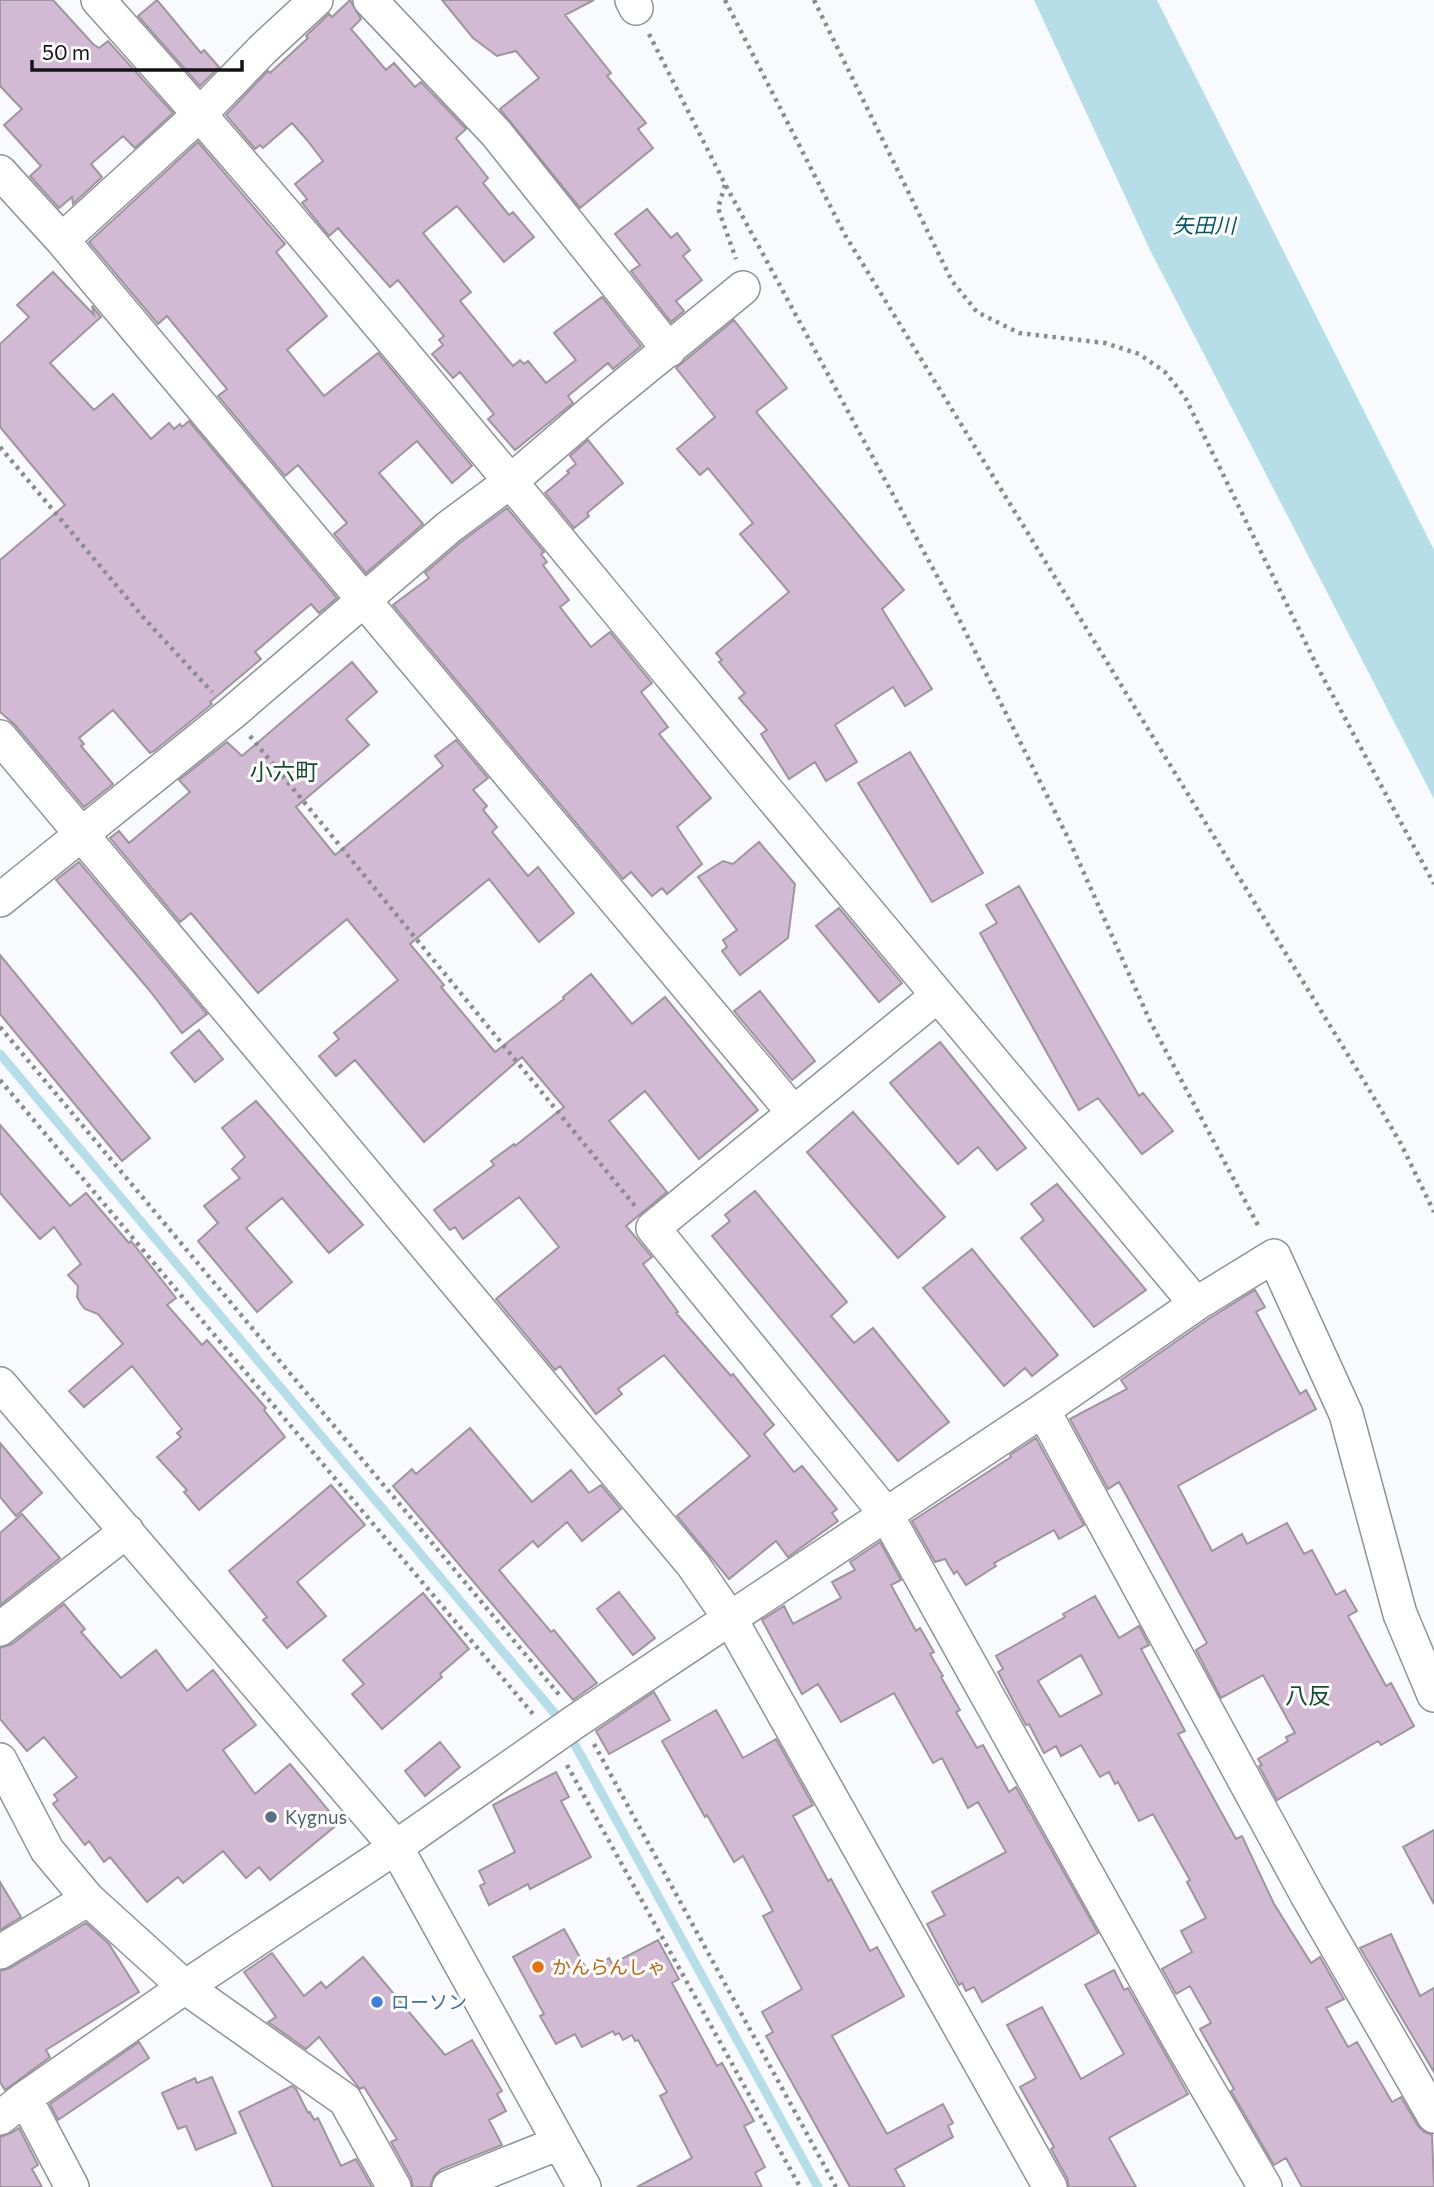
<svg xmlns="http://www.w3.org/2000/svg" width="1434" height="2187" font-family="Commissioner,'Noto Sans JP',sans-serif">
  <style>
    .water { fill: #b6dee8 }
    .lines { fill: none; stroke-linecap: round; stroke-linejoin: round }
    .stream { stroke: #b6dee8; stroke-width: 9 }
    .building { fill: #d2bad4; stroke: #9d979d; stroke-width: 2; fill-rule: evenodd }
    .minor-casing { stroke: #90929a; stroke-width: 36 }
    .path { stroke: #8b8c8f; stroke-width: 4.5; stroke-dasharray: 3.5 5; stroke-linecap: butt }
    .minor { stroke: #fff; stroke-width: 33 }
    .service-dot { fill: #5c6f8a; stroke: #fff; stroke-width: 2.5 }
    .food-dot { fill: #e8710a; stroke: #fff; stroke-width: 2.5 }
    .shop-dot { fill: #3f7fe0; stroke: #fff; stroke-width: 2.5 }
    .labels { text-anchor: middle; stroke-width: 6; stroke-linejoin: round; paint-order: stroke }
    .service-label { font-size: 19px; fill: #4e5e75; stroke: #fff; text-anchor: start }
    .food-label { font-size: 19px; fill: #c56008; stroke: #fff; text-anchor: start }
    .shop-label { font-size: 19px; fill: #366cbe; stroke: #fff; text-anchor: start }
    .water-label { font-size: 21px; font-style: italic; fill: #005767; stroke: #fff }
    .quarter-label { font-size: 23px; fill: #154e2f; stroke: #fff }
  </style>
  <rect width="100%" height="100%" fill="#f9fafe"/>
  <path class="water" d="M1034 0H1157L1434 550V799L1150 250Z"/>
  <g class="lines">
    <path class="stream" d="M0 1054 562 1722
      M569 1734 818 2187"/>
  </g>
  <path class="building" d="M0 0H53L93 44 99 48 108 41 173 113 135 148 123 136 91 164 102 177 73 204 72 197 59 208 30 176 41 166 4 125 22 109 0 86Z
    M157 0 201 53 204 50 219 67 200 86 138 16Z
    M350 0 361 19 351 29 386 70 394 63 415 87 421 82 466 129 456 138 488 178 483 183 509 215 513 212 534 237 504 262 457 206 423 233 471 292 460 301 513 366 520 360 524 364 528 361 546 383 576 360 554 333 602 297 641 346 613 369 608 363 568 396 573 403 515 450 488 419 494 414 460 372 453 378 432 354 443 345 439 340 444 336 398 280 390 287 338 228 329 236 302 203 307 199 295 184 323 161 307 140 292 123 263 148 260 145 255 149 226 115 268 71 270 73 308 38 306 36 329 14 332 17Z
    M442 0H594L565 15 611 73 607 76 646 123 638 129 653 148 580 208 500 109 539 78 516 51 497 56 473 38Z
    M198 142 285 244 276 252 327 316 287 350 324 396 378 353 472 466 452 483 417 441 379 473 423 524 366 573 334 534 347 523 298 465 285 476 218 396 227 389 167 316 158 324 89 242Z
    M647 209 671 238 677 233 690 250 683 256 702 280 676 301 684 311 671 322 631 271 640 265 615 234Z
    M53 272 94 315 92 306 101 317 50 363 94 410 113 394 151 439 169 423 174 429 180 424 182 427 189 421 337 598 319 613 311 604 255 652 261 659 210 702 212 704 154 751 150 753 113 710 79 738 84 744 81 746 113 784 84 807 15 725 0 712V560L65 505 0 427V344L29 317 17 305Z
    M734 320 787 388 756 412 904 590 882 609 932 689 905 706 893 687 835 725 857 762 826 781 815 762 789 779 761 734 767 730 739 698 745 693 719 662 722 660 716 653 789 592 740 534 753 523 708 468 700 475 677 449 715 417 676 368Z
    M588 440 623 483 587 513 589 516 574 528 545 493 569 473 567 471 576 464 570 456Z
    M507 508 544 552 541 554 547 562 543 565 569 600 560 607 591 647 610 632 652 683 641 692 668 727 659 734 711 798 677 827 702 864 667 894 662 888 652 896 631 872 623 879 393 605 429 578 425 573 461 542Z
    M352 662 377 692 346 719 369 745 296 807 335 855 443 766 435 756 456 740 488 778 473 790 487 806 483 810 497 827 492 832 528 876 538 867 574 913 539 942 489 879 410 944 444 985 441 987 495 1052 564 999 563 997 591 974 632 1024 665 997 758 1110 699 1159 645 1091 609 1121 667 1192 626 1226 652 1257 643 1264 678 1312 676 1313 731 1376 733 1374 774 1425 764 1434 794 1472 802 1466 837 1509 832 1513 838 1521 788 1557 776 1541 729 1579 677 1516 750 1456 664 1355 618 1389 622 1394 596 1414 560 1366 555 1370 496 1299 559 1247 519 1197 463 1239 455 1227 450 1230 434 1210 494 1165 491 1161 514 1144 515 1146 564 1107 522 1057 424 1142 355 1060 336 1076 319 1056 339 1039 334 1033 398 980 347 919 258 993 191 913 180 922 110 838 119 831 129 843 190 792 179 780 227 742 242 756Z
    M910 752 983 873 932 902 858 783Z
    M759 842 795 884 788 938 740 975 722 951 727 947 723 940 737 930 698 877 723 861 733 864Z
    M79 862 207 1014 182 1033 150 991 56 880Z
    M1019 886 1139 1096 1143 1093 1173 1131 1142 1154 1098 1098 1079 1110 980 933 997 923 986 905Z
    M839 908 902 983 879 1002 816 926Z
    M0 955 150 1138 122 1161 0 1014Z
    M760 991 815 1061 792 1080 734 1011Z
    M199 1030 223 1059 195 1082 171 1053Z
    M940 1042 1026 1148 997 1170 978 1147 958 1164 890 1083Z
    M256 1101 363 1225 329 1253 282 1198 246 1228 292 1282 257 1312 198 1241 218 1223 204 1206 240 1178 232 1169 245 1157 222 1128Z
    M853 1112 945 1217 898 1258 807 1152Z
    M0 1125 70 1206 86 1193 129 1243 131 1241 176 1298 167 1305 202 1345 207 1340 266 1408 264 1410 285 1437 199 1510 184 1492 187 1490 157 1457 181 1437 177 1433 182 1429 132 1366 84 1407 69 1391 123 1344 98 1314 85 1309 81 1304 77 1297 78 1286 68 1275 81 1264 54 1227 40 1239 0 1193Z
    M1057 1184 1146 1290 1094 1327 1021 1238 1044 1220 1031 1204Z
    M755 1191 847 1302 831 1316 854 1343 873 1328 949 1422 898 1461 712 1236 730 1221 725 1215Z
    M972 1249 1058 1355 1032 1376 1025 1368 1004 1386 923 1288Z
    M1255 1290 1265 1307 1256 1312 1300 1394 1306 1390 1316 1409 1178 1486 1212 1551 1242 1534 1247 1544 1287 1523 1304 1554 1312 1550 1336 1595 1345 1590 1357 1611 1348 1616 1386 1686 1391 1683 1414 1726 1381 1745 1378 1741 1277 1800 1259 1766 1262 1765 1258 1759 1288 1741 1286 1737 1295 1733 1263 1675 1221 1698 1196 1650 1207 1643 1119 1482 1108 1489 1070 1419 1127 1389 1121 1380 1207 1320Z
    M470 1428 532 1502 571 1470 589 1493 601 1485 621 1509 582 1541 567 1522 538 1547 533 1541 499 1570 551 1632 554 1630 597 1683 573 1700 393 1486 412 1469 416 1474Z
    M1036 1438 1084 1525 1059 1539 1054 1530 994 1563 996 1566 966 1585 957 1571 954 1574 945 1559 935 1562 912 1521 1011 1457 1010 1455Z
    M0 1443 42 1493 16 1516 0 1497Z
    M331 1485 365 1525 297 1582 326 1616 287 1648 263 1620 267 1617 229 1571Z
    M22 1514 60 1558 0 1605V1533Z
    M880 1542 901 1580 891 1585 916 1631 920 1628 934 1652 930 1654 943 1676 941 1677 960 1710 956 1712 977 1748 983 1745 1009 1792 1016 1787 1098 1933 982 2002 974 1987 966 1991 962 1983 959 1985 927 1924 945 1915 932 1892 1006 1852 978 1802 968 1808 942 1758 933 1763 894 1693 841 1722 818 1684 802 1694 762 1620 784 1606 793 1624 841 1598 832 1582 855 1570 850 1562Z
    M619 1592 655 1638 633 1655 597 1609Z
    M423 1593 469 1649 440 1674 442 1677 382 1729 352 1694 364 1684 343 1660Z
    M1095 1596 1119 1638 1139 1626 1149 1645 1141 1649 1185 1731 1178 1734 1236 1839 1242 1836 1274 1904 1311 1963 1320 1957 1344 1999 1326 2008 1348 2047 1357 2042 1392 2102 1401 2097 1418 2126 1424 2132 1432 2135 1434 2187H1302L1286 2158 1274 2165 1231 2091 1234 2089 1200 2029 1211 2023 1190 1986 1176 1994 1162 1969 1192 1952 1181 1931 1206 1918 1187 1882 1190 1880 1153 1814 1139 1821 1118 1782 1115 1784 1109 1772 1100 1777 1081 1745 1061 1756 1056 1746 1044 1753 1029 1724 1026 1725 1021 1716 998 1672 1003 1669 996 1656 1065 1617 1063 1614ZM1081 1655 1102 1694 1060 1717 1038 1681Z
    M64 1604 85 1629 81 1632 121 1678 156 1650 187 1691 213 1670 256 1725 223 1750 255 1794 290 1764 339 1823 270 1880 259 1867 246 1878 223 1851 183 1883 178 1877 147 1902 110 1857 104 1862 89 1841 85 1845 53 1804 58 1800 54 1795 77 1777 44 1737 27 1751 0 1719V1648L12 1644Z
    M654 1692 670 1720 609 1754 596 1731Z
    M716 1710 743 1758 776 1739 813 1805 793 1816 828 1881 831 1879 870 1951 877 1947 904 1996 832 2036 887 2134 943 2104 953 2123 948 2126 953 2137 895 2169 905 2187H850L766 2036 773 2032 762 2012 802 1989 763 1916 773 1911 743 1856 734 1862 707 1815 705 1817 662 1741Z
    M440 1742 460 1767 425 1796 405 1771Z
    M556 1772 569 1797 561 1801 591 1857 530 1889 528 1884 489 1905 480 1886 485 1883 479 1871 515 1852 493 1805Z
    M1434 1830V1904L1403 1847Z
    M0 1882 21 1917 0 1930Z
    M86 1923 109 1944 139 1992 46 2050 50 2057 5 2090 0 2082V1971L10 1968Z
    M564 1929 587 1970 609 1958 612 1964 658 1940 679 1979 672 1983 717 2066 722 2063 754 2121 744 2126 765 2167 755 2173 762 2187H637L692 2158 660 2096 667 2092 638 2040 635 2041 632 2035 623 2040 619 2033 615 2035 613 2031 582 2047 575 2034 556 2044 540 2016 544 2014 513 1957Z
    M1391 1934 1420 1996 1434 1988V2072L1360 1948Z
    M272 1953 304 1996 321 1982 326 1988 363 1957 445 2055 472 2040 502 2091 497 2094 506 2111 489 2120 502 2145 441 2169 434 2176 430 2187H413L411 2178 391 2142 397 2139 364 2087 360 2089 319 2037 306 2049 268 2022 276 2017 244 1972Z
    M1114 1970 1124 1990 1128 1988 1188 2094 1109 2138 1136 2187H1069L1067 2178 1051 2149 1054 2147 1020 2087 1036 2078 1007 2025 1042 2007 1081 2079 1124 2054 1085 1985Z
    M139 2042 149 2058 58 2120 50 2104Z
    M212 2077 236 2133 196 2150 186 2126 178 2129 162 2093 195 2078 197 2083Z
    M292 2086 296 2089 308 2113 310 2112 314 2120 318 2118 341 2166 356 2159 372 2187H273L239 2112Z
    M19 2128 38 2165 32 2169 42 2187H0V2137L11 2133Z"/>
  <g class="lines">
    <defs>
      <path id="minor" d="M98 0C297 221 485 451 674 679 847 888 1021 1096 1196 1304
        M370 0 496 133 669 350
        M632 0 636 8
        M0 172 62 240 793 1112
        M62 240 200 114 263 49 316 0
        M0 737 693 1565 731 1620 1050 2187
        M0 900 232 713 449 527 511 481 595 409 743 288
        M937 996 653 1228 886 1514 1181 2043 1265 2187
        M0 1384 396 1847 584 2187
        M1043 1410 1307 1895 1434 2116
        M0 1629 127 1531
        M0 1760 47 1850 88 1899 185 1987 345 2100 394 2187
        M0 1952 88 1899
        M25 2098 72 2187
        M0 2118 25 2098 185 1987 396 1847 576 1721 1043 1410 1196 1304 1274 1256 1346 1414 1400 1614 1434 1695
        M449 2187 559 2143"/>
    </defs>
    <use href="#minor" class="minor-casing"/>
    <path class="path" d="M725 0 845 235 1367 1086 1401 1144 1434 1212
      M814 0 952 281 977 312 1019 333 1105 343 1139 354 1165 372 1185 397 1318 668 1434 884
      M649 34 725 184 944 589 1070 842 1150 1021 1260 1229
      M725 185 718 208 736 259
      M0 447 142 616 212 692
      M250 736 635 1206
      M0 1027 561 1697
      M0 1080 533 1714
      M594 1744 836 2187
      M567 1765 800 2187"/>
    <use href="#minor" class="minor"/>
  </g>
  <circle class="service-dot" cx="271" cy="1817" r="7"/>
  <circle class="food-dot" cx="538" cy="1967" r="7"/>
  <circle class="shop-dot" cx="377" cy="2002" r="7"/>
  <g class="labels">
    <g class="service-label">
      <text x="285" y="1824">Kygnus</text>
    </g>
    <g class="food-label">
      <text x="552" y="1974">かんらんしゃ</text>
    </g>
    <g class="shop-label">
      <text x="391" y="2009">ローソン</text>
    </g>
    <g class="water-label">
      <text x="1204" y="233">矢田川</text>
    </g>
    <g class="quarter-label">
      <text x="284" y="780">小六町</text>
      <text x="1308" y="1704">八反</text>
    </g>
  </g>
  <path d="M32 60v10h210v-10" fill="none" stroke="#131417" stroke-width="3.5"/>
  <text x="42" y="60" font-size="21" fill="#131417" stroke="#ffffff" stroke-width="5" paint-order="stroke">50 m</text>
</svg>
